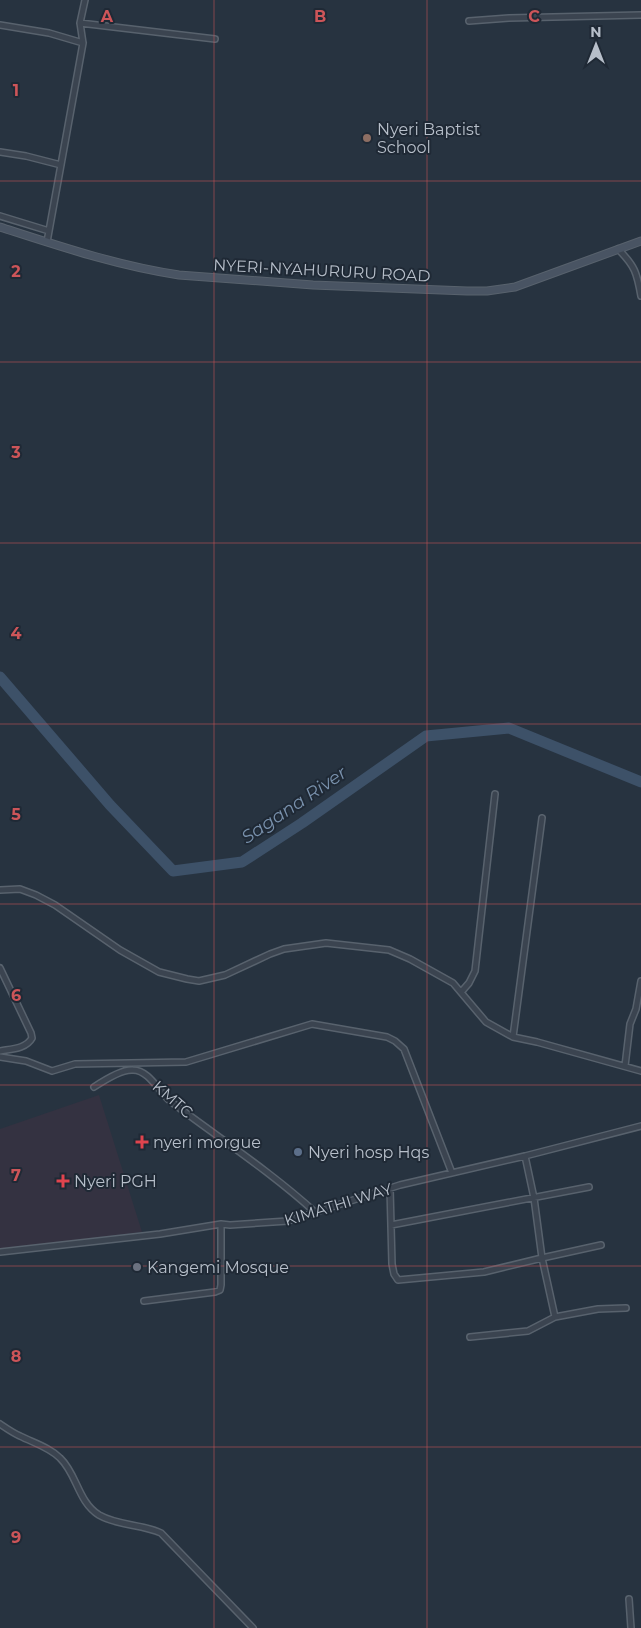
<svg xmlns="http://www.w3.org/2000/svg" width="641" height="1628" font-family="Montserrat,sans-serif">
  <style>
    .medical { fill: #343241 }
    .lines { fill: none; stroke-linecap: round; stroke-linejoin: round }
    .river { stroke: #3d5168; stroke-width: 11 }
    .street-casing { stroke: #58626d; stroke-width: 8 }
    .secondary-casing { stroke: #58626d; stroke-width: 9 }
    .street { stroke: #3b4450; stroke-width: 5 }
    .secondary { stroke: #495463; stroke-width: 7 }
    .grid { fill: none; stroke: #cd5559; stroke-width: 1; stroke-opacity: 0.55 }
    .education-dot { fill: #8d6e63; stroke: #1f2935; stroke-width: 2 }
    .health-dot { fill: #e0444e; stroke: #1f2935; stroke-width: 2 }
    .service-dot { fill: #5c6f8a; stroke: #1f2935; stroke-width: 2 }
    .worship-dot { fill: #6b7280; stroke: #1f2935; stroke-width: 2 }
    .labels { text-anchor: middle; stroke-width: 4; stroke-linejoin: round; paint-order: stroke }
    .poi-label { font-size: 16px; fill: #b7bfca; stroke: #1f2935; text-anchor: start }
    .street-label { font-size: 16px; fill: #b7bfca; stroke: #1f2935 }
    .water-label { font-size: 18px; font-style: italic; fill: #7991ac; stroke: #1f2935 }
    .grid-label { font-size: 16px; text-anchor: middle; font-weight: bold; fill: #cd5559; stroke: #1f2935; stroke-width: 4; stroke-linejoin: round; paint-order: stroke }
  </style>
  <rect width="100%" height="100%" fill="#273340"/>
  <path class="medical" d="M99 1095 142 1232 0 1250V1129Z"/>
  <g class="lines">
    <path class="river" d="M0 677 110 805 173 871 242 862 302 823 426 736 509 728 641 782"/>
    <defs>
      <path id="street" d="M469 21 509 18 641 15
        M80 23 215 39
        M0 25 49 33 83 43
        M0 152 26 156 61 165
        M0 216 49 231
        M47 242 83 43 80 23 85 0
        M618 249C635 266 637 273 641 296
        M0 890 20 889 36 895 55 905 120 950 159 972 187 979 199 981 225 975 270 954 284 949 326 943 389 950 410 959 453 983 486 1022 513 1037 537 1042 641 1071
        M0 968 31 1033 32 1038C26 1049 11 1049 0 1051
        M462 991 469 983 475 971 495 794
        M513 1037 542 818
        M0 1057 26 1061 52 1071 75 1064 186 1062 312 1024 387 1037 395 1041 404 1049 452 1173
        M625 1066 630 1024 636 1009 641 981
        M94 1087C103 1081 122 1069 133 1070 149 1070 159 1092 170 1101 219 1138 271 1172 316 1213
        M390 1188 392 1264 394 1274 398 1280 484 1272 542 1258 534 1198 525 1156
        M391 1225 589 1187
        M0 1252 160 1234 221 1224 230 1225 288 1221 400 1185 525 1156 641 1126
        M144 1301 215 1292 220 1290 221 1285V1224
        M555 1317 542 1258 601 1245
        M470 1337 528 1331 555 1317 598 1309 626 1308
        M0 1424C6 1428 13 1433 20 1436 34 1443 49 1447 60 1458 77 1474 78 1502 99 1515 118 1526 142 1524 161 1533L253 1628
        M629 1599 631 1628"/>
      <path id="secondary" d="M0 227C59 246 118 266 179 275L313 285 467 291H487L515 287 641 241"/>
    </defs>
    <use href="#street" class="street-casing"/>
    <use href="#secondary" class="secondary-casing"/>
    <use href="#street" class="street"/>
    <use href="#secondary" class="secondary"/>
  </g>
  <path class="grid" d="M214 0V1628M427 0V1628M0 181H641M0 362H641M0 543H641M0 724H641M0 904H641M0 1085H641M0 1266H641M0 1447H641"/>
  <circle class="education-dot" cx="367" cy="138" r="5"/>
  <g class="health-dot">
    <path d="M139.5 1134.5h5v5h5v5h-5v5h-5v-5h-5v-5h5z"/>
    <path d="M60.5 1173.5h5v5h5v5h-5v5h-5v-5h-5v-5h5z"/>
  </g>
  <circle class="service-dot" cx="298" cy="1152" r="5"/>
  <circle class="worship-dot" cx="137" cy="1267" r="5"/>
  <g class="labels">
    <g class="poi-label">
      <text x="377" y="135">Nyeri Baptist<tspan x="377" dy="18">School</tspan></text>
      <text x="153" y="1148">nyeri morgue</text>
      <text x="308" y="1158">Nyeri hosp Hqs</text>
      <text x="74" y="1187">Nyeri PGH</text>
      <text x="147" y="1273">Kangemi Mosque</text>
    </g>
    <g class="street-label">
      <text transform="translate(322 270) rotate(3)" y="6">NYERI-NYAHURURU ROAD</text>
      <text transform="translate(173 1099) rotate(41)" y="6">KMTC</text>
      <text transform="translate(338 1204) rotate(-17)" y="6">KIMATHI WAY</text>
    </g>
    <g class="water-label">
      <text transform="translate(294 805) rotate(-34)" y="6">Sagana River</text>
    </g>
  </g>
  <g class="grid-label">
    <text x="107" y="22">A</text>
    <text x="320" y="22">B</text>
    <text x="534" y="22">C</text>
    <text x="16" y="96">1</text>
    <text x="16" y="277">2</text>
    <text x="16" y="458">3</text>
    <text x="16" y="639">4</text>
    <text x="16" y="820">5</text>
    <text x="16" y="1001">6</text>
    <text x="16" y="1181">7</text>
    <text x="16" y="1362">8</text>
    <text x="16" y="1543">9</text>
  </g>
  <g transform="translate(596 45)" stroke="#1f2935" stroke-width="4" paint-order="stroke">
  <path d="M0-4L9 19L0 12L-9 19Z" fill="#b7bfca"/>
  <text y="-8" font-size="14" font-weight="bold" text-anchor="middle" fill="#b7bfca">N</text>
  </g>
</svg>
